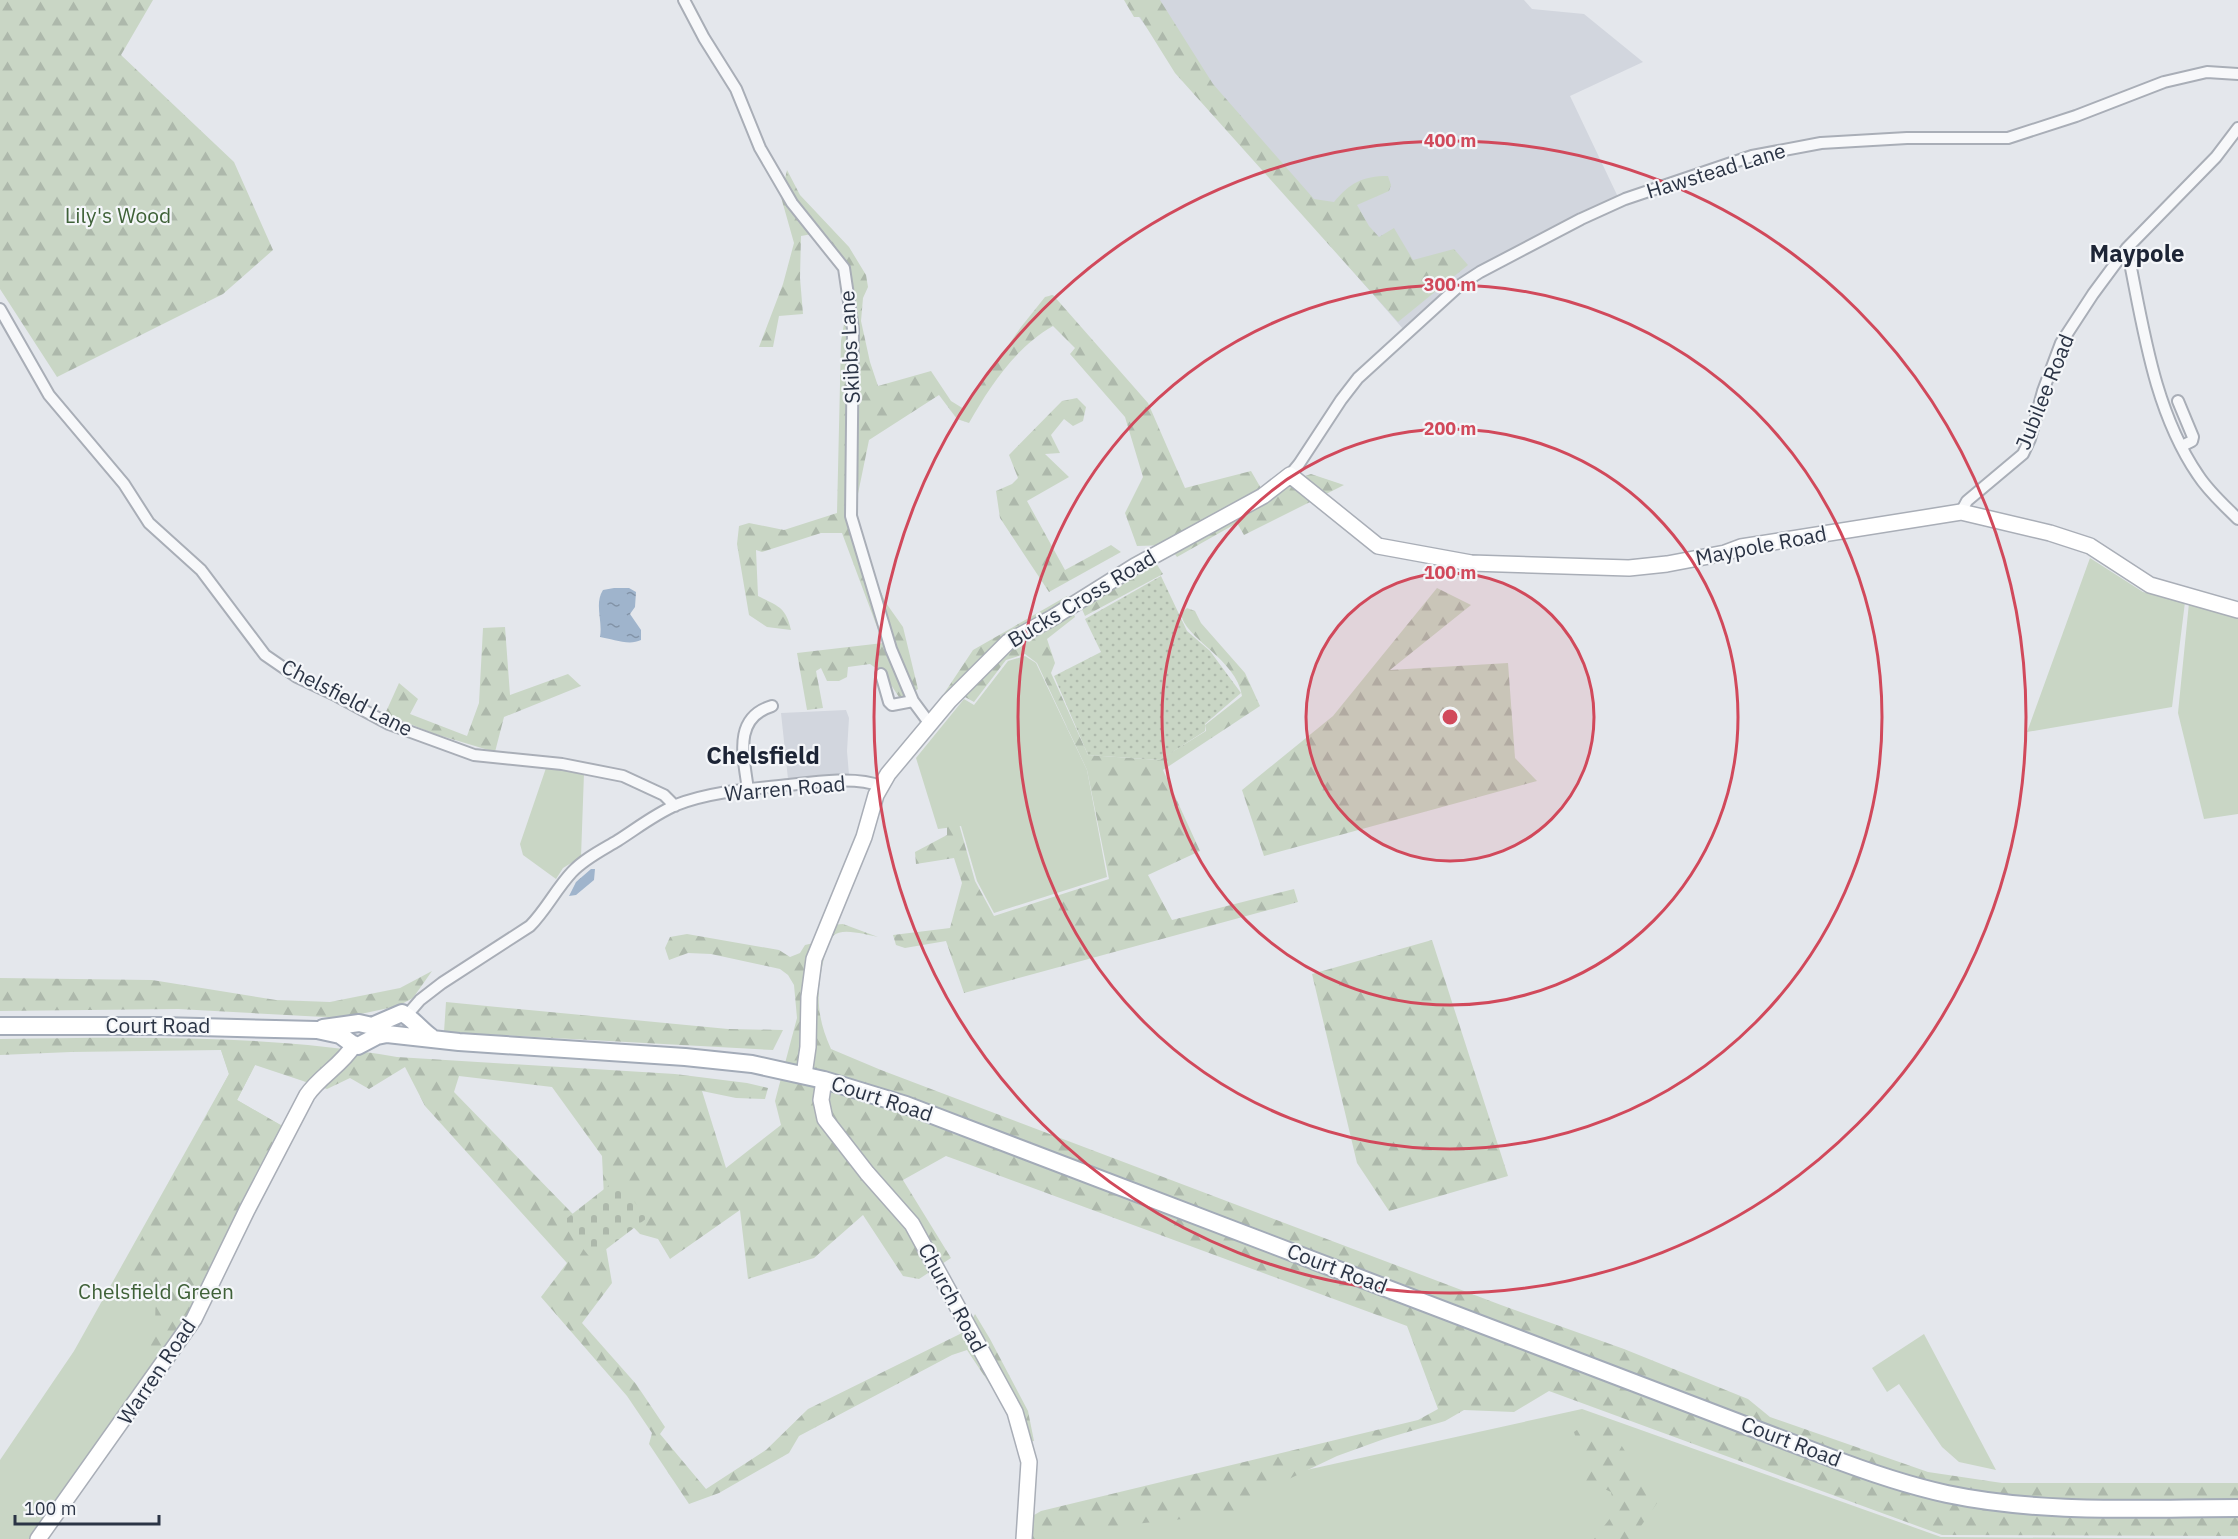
<svg xmlns="http://www.w3.org/2000/svg" width="2238" height="1539" font-family="'IBM Plex Sans',sans-serif">
  <style>
    .built { fill: #d2d6de }
    .green { fill: #c9d6c5 }
    .forest { fill: url(#forest-firs) }
    .cemetery { fill: url(#cemetery-stones) }
    .garden { fill: url(#garden-dots) }
    .water { fill: url(#water-ripples) }
    .lines { fill: none; stroke-linecap: round; stroke-linejoin: round }
    .street-casing { stroke: #a9aeb7; stroke-width: 14 }
    .secondary-casing { stroke: #a9aeb7; stroke-width: 18 }
    .primary-casing { stroke: #a3abb8; stroke-width: 20 }
    .street { stroke: #f7f8fa; stroke-width: 10 }
    .secondary { stroke: #fff; stroke-width: 15 }
    .primary { stroke: #fff; stroke-width: 16 }
    .ring { fill: none; stroke: #d1495b; stroke-width: 3 }
    .labels { text-anchor: middle; stroke-width: 4.5; stroke-linejoin: round; paint-order: stroke }
    .street-label { font-size: 21px; fill: #2b3445; stroke: #f4f6f9 }
    .park-label { font-size: 21px; fill: #3f6138; stroke: #f4f6f9 }
    .quarter-label { font-size: 24px; font-weight: bold; fill: #1d2536; stroke: #f4f6f9 }
    .centre { fill: #d1495b; stroke: #f4f6f9; stroke-width: 3 }
    .ring-label { font-size: 18px; text-anchor: middle; font-weight: bold; fill: #d1495b; stroke: #f4f6f9; stroke-width: 4.5; stroke-linejoin: round; paint-order: stroke }
  </style>
  <defs>
    <pattern id="forest-firs" width="22" height="20" patternUnits="userSpaceOnUse" patternTransform="scale(1.5)"><rect width="22" height="20" fill="#c9d6c5"/><path d="M5 1l3.5 6h-7zM16 11l3.5 6h-7z" fill="#adb8ab"/></pattern>
    <pattern id="cemetery-stones" width="16" height="16" patternUnits="userSpaceOnUse" patternTransform="scale(1.5)"><rect width="16" height="16" fill="#c9d6c5"/><path d="M2 7V4a2 2 0 0 1 4 0v3zM10 15v-3a2 2 0 0 1 4 0v3z" fill="#adb8ab"/></pattern>
    <pattern id="garden-dots" width="8" height="8" patternUnits="userSpaceOnUse" patternTransform="scale(1.5)"><rect width="8" height="8" fill="#c9d6c5"/><path d="M2 2h.1M6 6h.1" fill="none" stroke="#adb8ab" stroke-width="1.8" stroke-linecap="round"/></pattern>
    <pattern id="water-ripples" width="26" height="14" patternUnits="userSpaceOnUse" patternTransform="scale(1.5)"><rect width="26" height="14" fill="#9fb4cc"/><path d="M2 4q2-2 4 0t4 0M15 11q2-2 4 0t4 0" fill="none" stroke="#8293a7"/></pattern>
  </defs>
  <rect width="100%" height="100%" fill="#e4e7ec"/>
  <path class="built" d="M1126 0H1524L1532 9 1584 14 1643 62 1570 96 1618 197 1483 264 1453 284 1404 330 1188 82Z
    M846 710 849 718 847 751 849 775 788 779 781 713Z"/>
  <path class="green" d="M2090 558 2143 592 2185 602 2172 707 2027 732Z
    M2189 603 2238 615V814L2204 819 2178 713Z
    M1025 656 1036 663 1087 770 1107 877 994 913 977 881 961 826 938 829 916 758 964 699 974 705 1008 661Z
    M546 768 584 773 581 857 563 868 556 879 523 855 520 844Z
    M221 1050 255 1065 237 1100 284 1127 193 1316 29 1539H0V1460L74 1351 229 1074Z
    M1924 1334 1996 1470 1959 1462 1942 1447 1899 1384 1887 1392 1872 1368Z
    M1582 1409 1941 1537 2238 1539H1043L1044 1528Z"/>
  <path class="forest" d="M0 0H153L121 55 234 162 273 250 223 294 57 377 0 289Z
    M1124 0H1160L1213 84 1314 199 1334 202C1350 183 1362 176 1388 176L1391 185 1389 191 1357 205 1369 226 1379 237 1394 228 1413 260 1454 249 1468 265 1398 322 1175 73 1140 17H1134Z
    M787 170 800 195 849 247 866 275 868 287 863 298 861 321 870 362 878 386 931 371 951 401 964 409 1021 327 1045 297 1053 295 1148 403 1185 488 1251 471 1262 490 1311 474 1344 485 1244 535 1237 523 1177 557 1168 545 1137 546 1125 513 1143 477 1125 417 1070 354 1075 348 1053 326C1016 347 990 386 969 423L957 419 939 395 869 440 851 528 886 603 903 627 918 689 901 700 883 673 870 664 848 667 847 677 839 681H827L821 668 816 671 823 708 807 710 797 653 883 643 842 533H821L762 552 756 550 758 596C778 606 786 607 791 630L767 627 749 615 737 544 739 526 749 523 784 530 837 513 841 341 847 307 837 267 812 234 801 236 800 278 803 314 779 316 773 347H759L783 284 794 243 781 197Z
    M1077 398 1086 407 1083 421 1073 426 1064 419 1051 435 1060 453 1045 454 1069 477 1027 501 1065 570 1111 545 1121 552 1049 592 1000 518 996 491 1012 484 1018 478 1009 455 1062 401Z
    M1156 563 1163 574 1085 616 1081 607Z
    M1437 588 1471 605 1390 670 1508 663 1515 758 1537 781 1264 856 1242 790 1333 716Z
    M1067 596 1075 617 1047 639 1055 663 1051 673 1088 755 1159 760 1206 731 1205 725 1242 696C1237 659 1183 638 1181 613L1187 608 1195 611 1201 623 1245 673 1260 706 1163 770 1200 851 1148 875 1172 920 1294 889 1298 902 964 993 946 941 905 948 896 945 893 935 950 928 962 883 954 858 916 864 915 852 947 835V816L953 814 955 824H959L975 881 994 916 1109 879 1087 770 1037 663 1025 654 1006 660 974 702 965 697 943 695 973 650Z
    M505 627 510 695 568 674 581 686 504 717 495 752 435 734 385 714 399 683 418 699 410 714 467 736 479 703 483 628Z
    M843 924 878 937C866 935 842 927 833 936 828 941 826 951 824 958 816 992 816 1016 831 1049L881 1070 1501 1305 1624 1349 1748 1399 1770 1417 1928 1472 2002 1483H2238V1536L1942 1535 1549 1391 1514 1412 1464 1410 1445 1421 1384 1439 1337 1456 1268 1489 1241 1513 1057 1532 1056 1539H1030L1029 1518 1041 1511 1418 1420 1438 1409 1407 1326 946 1156 903 1180 951 1258 919 1279 903 1276 863 1215 814 1258 748 1279 740 1210 670 1259 658 1239 640 1234 604 1197 602 1156 552 1087 459 1076 454 1092 606 1248 612 1283 582 1323 636 1384 665 1427 660 1434 706 1489 766 1450 808 1409 966 1331 975 1314 990 1339 1028 1411 1034 1441 1020 1442 1003 1404 967 1350 952 1355 799 1436 789 1453 719 1493 689 1504 649 1444 652 1433 627 1396 541 1297 567 1263 425 1106 405 1067 369 1089 350 1078 327 1089 255 1065 237 1100 284 1127 193 1316 141 1387 155 1327 156 1283 123 1272 229 1074 221 1050 71 1052 0 1055V1039C132 1037 267 1034 397 1057L675 1074 747 1083 768 1088 765 1099 736 1098 702 1091 726 1168 781 1125 775 1101 797 1018 794 985 788 975 780 969 711 954 688 953 669 960 665 948 670 937 687 934 779 950 790 957 800 953 805 945 818 942 830 925Z
    M1432 940 1508 1176 1389 1211 1357 1163 1312 974Z
    M432 971 413 998 398 1006 342 1018 178 1009 0 1011V978L152 980 276 1000 330 1002 400 988Z
    M446 1002 728 1029 783 1030 773 1050 444 1032Z
    M1607 1422 1657 1503 1632 1539H1594L1615 1512 1611 1492 1598 1486 1580 1483 1581 1456 1574 1432 1584 1425Z"/>
  <path class="cemetery" d="M617 1179 647 1218 592 1260 562 1222Z"/>
  <path class="garden" d="M1161 576 1187 631 1210 651 1241 693 1205 724V731L1160 760 1088 755 1054 676 1101 652 1085 619Z"/>
  <path class="water" d="M614 588H629L636 592 635 607 630 614 641 630V640C629 646 613 639 600 637 603 621 594 604 603 590Z
    M591 869H595L594 880 576 895 569 896 576 882Z"/>
  <g class="lines">
    <defs>
      <path id="street" d="M684 0 704 38 736 89 760 148 792 203 844 268 853 329 851 516 891 649 913 701 930 724
        M2127 248C2143 325 2153 409 2198 475 2209 492 2224 505 2238 519
        M0 309 49 395 124 484 149 523 201 570 265 655 297 677 337 696 389 724 474 755 562 764 623 776 664 795 675 806
        M2178 401 2193 437 2192 441 2182 446
        M1290 475 1299 464 1341 400 1358 378 1460 285 1480 272 1581 219 1625 199 1752 156 1821 143 1907 138H2008L2076 116 2164 82 2207 72 2238 74
        M1961 512 1967 501 2023 454 2030 439 2043 391 2061 343 2093 294 2127 248 2216 157 2238 128
        M881 674 889 702 892 705 913 701
        M748 790C744 758 732 718 772 706
        M407 1015 420 1000 442 983 530 926C546 910 556 889 572 872 584 859 602 850 617 841 636 829 655 814 676 805 712 791 752 789 789 785 814 782 857 776 880 786"/>
      <path id="secondary" d="M804 1075 808 1047 809 997 814 959 864 837 876 795 888 774 949 701 1008 642 1052 618 1135 566 1263 496 1290 475 1378 546 1471 563 1629 568 1667 564 1725 553 1741 547 1961 512 2050 533 2090 546 2150 585 2238 610
        M824 1080 821 1100 825 1119 867 1173 912 1224 1015 1412 1029 1462 1024 1539
        M38 1539 194 1319 247 1210 307 1095C320 1076 342 1065 354 1045"/>
      <path id="primary" d="M0 1026H161L317 1030 340 1035 351 1043 358 1046 377 1036 387 1034 459 1042 685 1057 752 1064 824 1080 906 1105 1826 1456C1865 1471 1906 1485 1947 1494 2042 1514 2142 1508 2238 1508
        M323 1028 359 1023 372 1026 402 1013C411 1017 422 1031 431 1037"/>
    </defs>
    <use href="#street" class="street-casing"/>
    <use href="#secondary" class="secondary-casing"/>
    <use href="#primary" class="primary-casing"/>
    <use href="#street" class="street"/>
    <use href="#secondary" class="secondary"/>
    <use href="#primary" class="primary"/>
  </g>
  <circle cx="1450" cy="717" r="144" fill="#d1495b" fill-opacity=".12"/>
  <g class="ring">
    <circle cx="1450" cy="717" r="144"/>
    <circle cx="1450" cy="717" r="288"/>
    <circle cx="1450" cy="717" r="432"/>
    <circle cx="1450" cy="717" r="576"/>
  </g>
  <g class="labels">
    <g class="street-label">
      <text transform="translate(1716 171) rotate(-17)" y="7">Hawstead Lane</text>
      <text transform="translate(850 347) rotate(-93)" y="7">Skibbs Lane</text>
      <text transform="translate(2045 392) rotate(-68)" y="7">Jubilee Road</text>
      <text transform="translate(1761 546) rotate(-11)" y="7">Maypole Road</text>
      <text transform="translate(1082 599) rotate(-31)" y="7">Bucks Cross Road</text>
      <text transform="translate(347 698) rotate(27)" y="7">Chelsfield Lane</text>
      <text transform="translate(785 789) rotate(-5)" y="7">Warren Road</text>
      <text x="158" y="1033">Court Road</text>
      <text transform="translate(882 1099) rotate(18)" y="7">Court Road</text>
      <text transform="translate(1337 1269) rotate(21)" y="7">Court Road</text>
      <text transform="translate(952 1298) rotate(62)" y="7">Church Road</text>
      <text transform="translate(157 1372) rotate(-56)" y="7">Warren Road</text>
      <text transform="translate(1791 1442) rotate(21)" y="7">Court Road</text>
    </g>
    <g class="park-label">
      <text x="118" y="223">Lily's Wood</text>
      <text x="156" y="1299">Chelsfield Green</text>
    </g>
    <g class="quarter-label">
      <text x="2137" y="262">Maypole</text>
      <text x="763" y="764">Chelsfield</text>
    </g>
  </g>
  <circle cx="1450" cy="717" r="9" class="centre"/>
  <g class="ring-label">
    <text x="1450" y="147">400 m</text>
    <text x="1450" y="291">300 m</text>
    <text x="1450" y="435">200 m</text>
    <text x="1450" y="579">100 m</text>
  </g>
  <path d="M15 1515v9h144v-9" fill="none" stroke="#2b3445" stroke-width="3"/>
  <text x="24" y="1515" font-size="18" fill="#2b3445" stroke="#f4f6f9" stroke-width="4.5" paint-order="stroke">100 m</text>
</svg>
